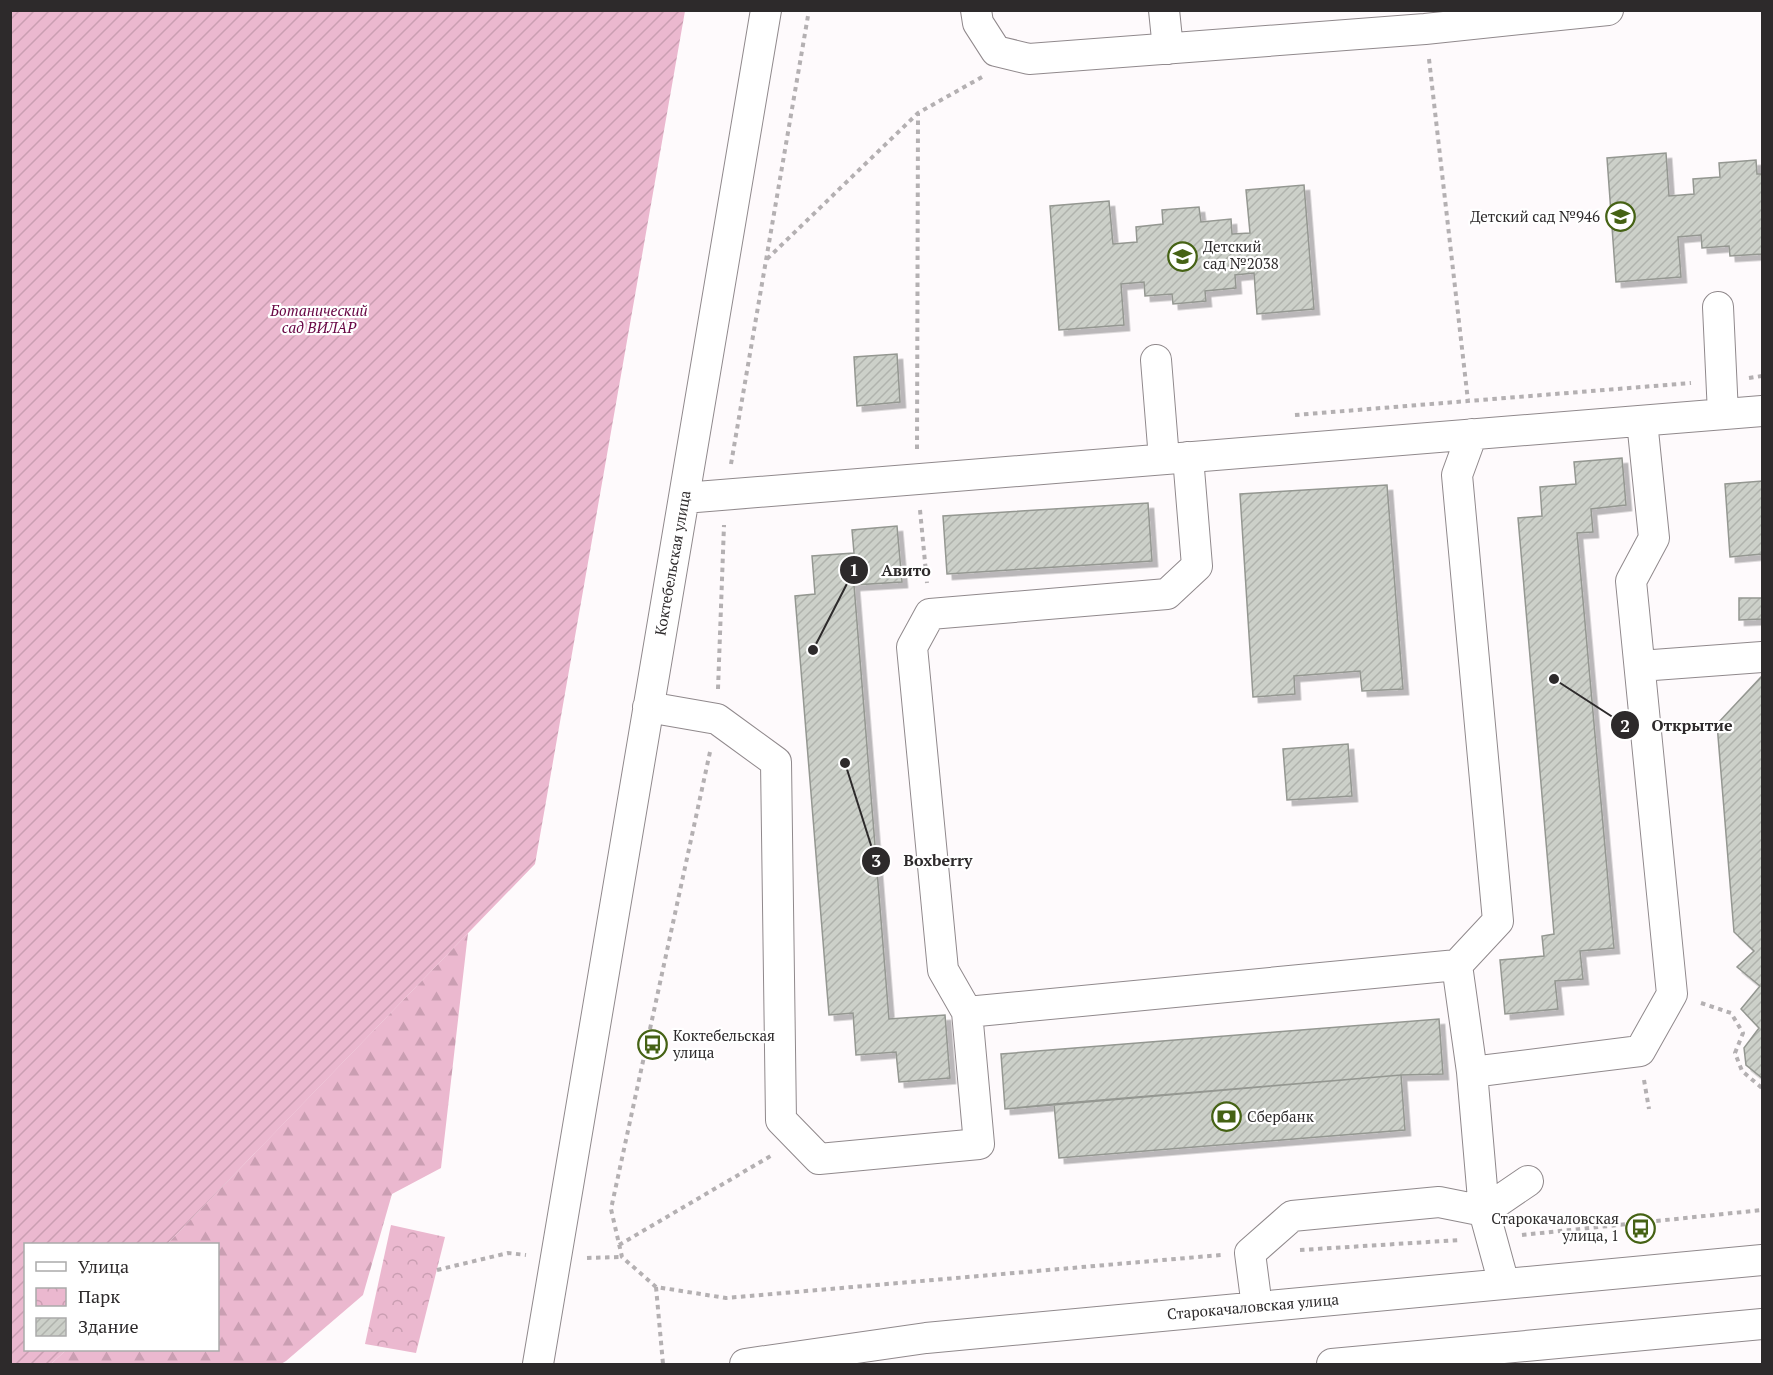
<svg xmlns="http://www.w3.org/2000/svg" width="1773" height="1375" font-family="'PT Serif',serif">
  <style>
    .forest { fill: url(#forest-firs) }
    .park { fill: url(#park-crowns) }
    .garden { fill: url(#garden-furrows) }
    .building { fill: url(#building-hatch); stroke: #949791; stroke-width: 1.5; filter: url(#shadow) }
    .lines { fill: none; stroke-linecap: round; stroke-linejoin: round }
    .minor-casing { stroke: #90898c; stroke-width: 32 }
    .path { stroke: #b4b0b2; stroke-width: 4; stroke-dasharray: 4.5 4.5; stroke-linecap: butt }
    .minor { stroke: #fff; stroke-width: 30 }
    .labels { text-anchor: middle; stroke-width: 4.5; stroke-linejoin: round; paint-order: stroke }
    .poi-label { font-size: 15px; fill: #2d2a2b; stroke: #fff; text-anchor: start }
    .park-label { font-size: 15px; font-style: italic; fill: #670543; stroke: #fff }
    .street-label { font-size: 15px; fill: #2d2a2b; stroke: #fff }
    .leader { fill: none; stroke: #2d2a2b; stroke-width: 2 }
    .callout-dot { fill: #2d2a2b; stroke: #fff; stroke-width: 2 }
    .mark-label { font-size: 18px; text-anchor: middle; font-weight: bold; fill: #fff }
    .callout-label { font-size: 16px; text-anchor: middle; font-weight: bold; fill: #2d2a2b; stroke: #fff; stroke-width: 4.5; stroke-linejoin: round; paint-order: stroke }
  </style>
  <defs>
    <pattern id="forest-firs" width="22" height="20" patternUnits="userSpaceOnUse" patternTransform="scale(1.5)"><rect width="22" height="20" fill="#ebb8cf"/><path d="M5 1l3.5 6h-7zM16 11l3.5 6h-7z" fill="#ca9eb2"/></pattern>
    <pattern id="park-crowns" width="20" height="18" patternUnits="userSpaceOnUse" patternTransform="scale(1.5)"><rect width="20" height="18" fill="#ebb8cf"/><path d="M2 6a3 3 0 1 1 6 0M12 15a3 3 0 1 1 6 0" fill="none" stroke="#ca9eb2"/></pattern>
    <pattern id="garden-furrows" width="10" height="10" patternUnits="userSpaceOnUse" patternTransform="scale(1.5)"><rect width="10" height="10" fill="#ebb8cf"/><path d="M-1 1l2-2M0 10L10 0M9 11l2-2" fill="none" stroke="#ca9eb2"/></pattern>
    <pattern id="building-hatch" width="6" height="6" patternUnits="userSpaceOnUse" patternTransform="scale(1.5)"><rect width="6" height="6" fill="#ccd0c9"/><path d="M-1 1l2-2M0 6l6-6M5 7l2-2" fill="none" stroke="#b0b3ad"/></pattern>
    <filter id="shadow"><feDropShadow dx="5.5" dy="5.5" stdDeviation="0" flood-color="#0004"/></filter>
  </defs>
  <rect width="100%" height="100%" fill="#fefafc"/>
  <path class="forest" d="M468 933 441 1168 392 1194 363 1295 286 1361 281 1364H51L66 1350H218V1244H167Z"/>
  <path class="park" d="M391 1225 445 1237 416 1353 365 1344Z"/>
  <path class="garden" d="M10 11H685L535 864 167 1244H26V1350H66L51 1364H10Z"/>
  <path class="building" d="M1666 153 1669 196 1694 194 1693 179 1720 177 1719 163 1756 160 1757 174H1762V254L1730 256 1729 246 1702 248 1701 235 1678 237 1681 277 1616 282 1607 158Z
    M1304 185 1314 309 1257 314 1254 273 1235 275 1236 288 1205 291 1206 301 1173 304 1172 294 1145 296 1144 282 1121 284 1124 325 1059 330 1050 206 1109 201 1113 244 1137 242 1136 227 1163 224 1162 210 1199 207 1201 222 1231 219 1232 234 1250 233 1246 190Z
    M897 354 900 402 857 406 854 357Z
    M1622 458 1626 505 1591 509 1593 532 1577 533 1614 948 1580 951 1583 979 1555 981 1558 1009 1505 1014 1500 960 1544 956 1542 936 1554 934 1518 518 1542 516 1540 487 1576 484 1574 462Z
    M1762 481V554L1730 557 1725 484Z
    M1387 485 1403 689 1362 691 1360 671 1294 676 1295 694 1253 697 1240 494Z
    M1148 503 1152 561 947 574 943 516Z
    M897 526 902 582 854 585 889 1019 945 1015 950 1078 899 1082 896 1052 856 1055 853 1013 829 1015 795 596 815 594 812 556 854 553 852 530Z
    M1739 598H1762V619L1739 620Z
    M1762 676V1078L1746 1065 1744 1048 1759 1028 1741 1009 1760 986 1737 967 1754 951 1734 932 1717 724Z
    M1348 744 1352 796 1287 800 1283 749Z
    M1439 1019 1443 1074 1401 1075 1005 1109 1001 1054Z
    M1439 1019 1443 1074 1401 1075 1405 1130 1059 1158 1054 1104 1005 1109 1001 1054Z
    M1401 1075 1405 1130 1059 1158 1054 1104Z"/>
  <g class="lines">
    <defs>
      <path id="minor" d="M976 10 978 23 996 51 1029 59 1425 29 1608 10
        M1164 10 1168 49
        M1718 307 1723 414
        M1156 360 1164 459
        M1472 434 1457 475 1498 921 1457 965 1472 1072 1484 1211 1504 1284
        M684 498 1762 411
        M1640 666 1762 657
        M648 707 717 719 776 762 781 1120 819 1159 979 1144 967 1012 943 970 912 647 930 614 1167 594 1197 566 1188 457
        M967 1012 1457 965
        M1472 1072 1640 1051 1672 994 1631 581 1654 538 1642 421
        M1257 1307 1250 1253 1292 1216 1439 1202 1484 1211 1528 1181
        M538 1364 766 10
        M745 1364 926 1338 1762 1260
        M1332 1364 1762 1324"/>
    </defs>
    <use href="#minor" class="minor-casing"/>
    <path class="path" d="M1429 59 1468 401
      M767 259 918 113 982 77
      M1749 378 1762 376
      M1295 415 1691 383
      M917 449 918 113
      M731 464 809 10
      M920 510 927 583
      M718 689 724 525
      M710 752 611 1209 622 1257 656 1287 726 1298 1221 1255
      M1701 1003 1731 1013 1743 1033 1735 1053 1742 1071 1762 1088
      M1644 1080 1649 1109
      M1522 1235 1762 1210
      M619 1245 774 1154
      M1300 1250 1460 1240
      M587 1258 622 1257
      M437 1270 508 1253 526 1255
      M656 1287 663 1364"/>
    <use href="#minor" class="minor"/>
  </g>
  <defs>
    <symbol id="school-ring" viewBox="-11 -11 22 22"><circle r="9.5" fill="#fff" stroke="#456214" stroke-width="1.5"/><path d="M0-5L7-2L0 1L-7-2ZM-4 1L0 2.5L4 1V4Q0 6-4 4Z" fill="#456214"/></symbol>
    <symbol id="bus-ring" viewBox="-11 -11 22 22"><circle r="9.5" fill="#fff" stroke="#456214" stroke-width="1.5"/><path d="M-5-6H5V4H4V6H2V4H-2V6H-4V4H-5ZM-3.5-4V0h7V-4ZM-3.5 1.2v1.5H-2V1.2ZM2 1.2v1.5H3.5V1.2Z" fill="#456214"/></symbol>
    <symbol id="bank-ring" viewBox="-11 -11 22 22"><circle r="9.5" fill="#fff" stroke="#456214" stroke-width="1.5"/><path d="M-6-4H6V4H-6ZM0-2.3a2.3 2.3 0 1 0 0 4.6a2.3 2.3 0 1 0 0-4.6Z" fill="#456214"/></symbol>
  </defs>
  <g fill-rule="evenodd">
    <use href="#school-ring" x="1604" y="200" width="33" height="33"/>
    <use href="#school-ring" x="1166" y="240" width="33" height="33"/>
    <use href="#bus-ring" x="636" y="1028" width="33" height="33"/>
    <use href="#bank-ring" x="1210" y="1100" width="33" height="33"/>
    <use href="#bus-ring" x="1624" y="1212" width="33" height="33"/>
  </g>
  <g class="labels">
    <g class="poi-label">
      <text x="1600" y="222" text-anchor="end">Детский сад №946</text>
      <text x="1203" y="252">Детский<tspan x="1203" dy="17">сад №2038</tspan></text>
      <text x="673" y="1041">Коктебельская<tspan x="673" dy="17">улица</tspan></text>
      <text x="1247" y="1122">Сбербанк</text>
      <text x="1619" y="1224" text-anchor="end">Старокачаловская<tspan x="1619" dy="17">улица, 1</tspan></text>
    </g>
    <g class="park-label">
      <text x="319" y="316">Ботанический<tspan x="319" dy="17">сад ВИЛАР</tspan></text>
    </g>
    <g class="street-label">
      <text transform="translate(673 563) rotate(-80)" y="5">Коктебельская улица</text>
      <text transform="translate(1253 1307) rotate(-5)" y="5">Старокачаловская улица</text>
    </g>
  </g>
  <path class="leader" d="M813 650L854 570M1554 679L1625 725M845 763L876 861"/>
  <g class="callout-dot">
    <circle cx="813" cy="650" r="6"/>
    <circle cx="1554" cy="679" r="6"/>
    <circle cx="845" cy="763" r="6"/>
    <circle cx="854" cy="570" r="15"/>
    <circle cx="1625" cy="725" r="15"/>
    <circle cx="876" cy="861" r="15"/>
  </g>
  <g class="mark-label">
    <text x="854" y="576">1</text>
    <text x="1625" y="732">2</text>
    <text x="876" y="867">3</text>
  </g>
  <g class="callout-label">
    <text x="906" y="576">Авито</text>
    <text x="1692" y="731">Открытие</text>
    <text x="938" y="866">Boxberry</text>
  </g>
  <rect width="1773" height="1375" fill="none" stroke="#2d2a2b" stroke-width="24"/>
  <rect x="24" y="1243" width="195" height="108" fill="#ffffff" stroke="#abaaaa" stroke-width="1.5"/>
  <rect x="36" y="1262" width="30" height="9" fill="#ffffff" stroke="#abaaaa" stroke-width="1.5"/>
  <text x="78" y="1273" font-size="18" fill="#2d2a2b">Улица</text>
  <rect x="36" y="1288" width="30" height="18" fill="url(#park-crowns)" stroke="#abaaaa" stroke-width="1.5"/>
  <text x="78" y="1303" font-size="18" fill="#2d2a2b">Парк</text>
  <rect x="36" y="1318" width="30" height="18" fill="url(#building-hatch)" stroke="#abaaaa" stroke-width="1.5"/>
  <text x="78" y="1333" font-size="18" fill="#2d2a2b">Здание</text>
</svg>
